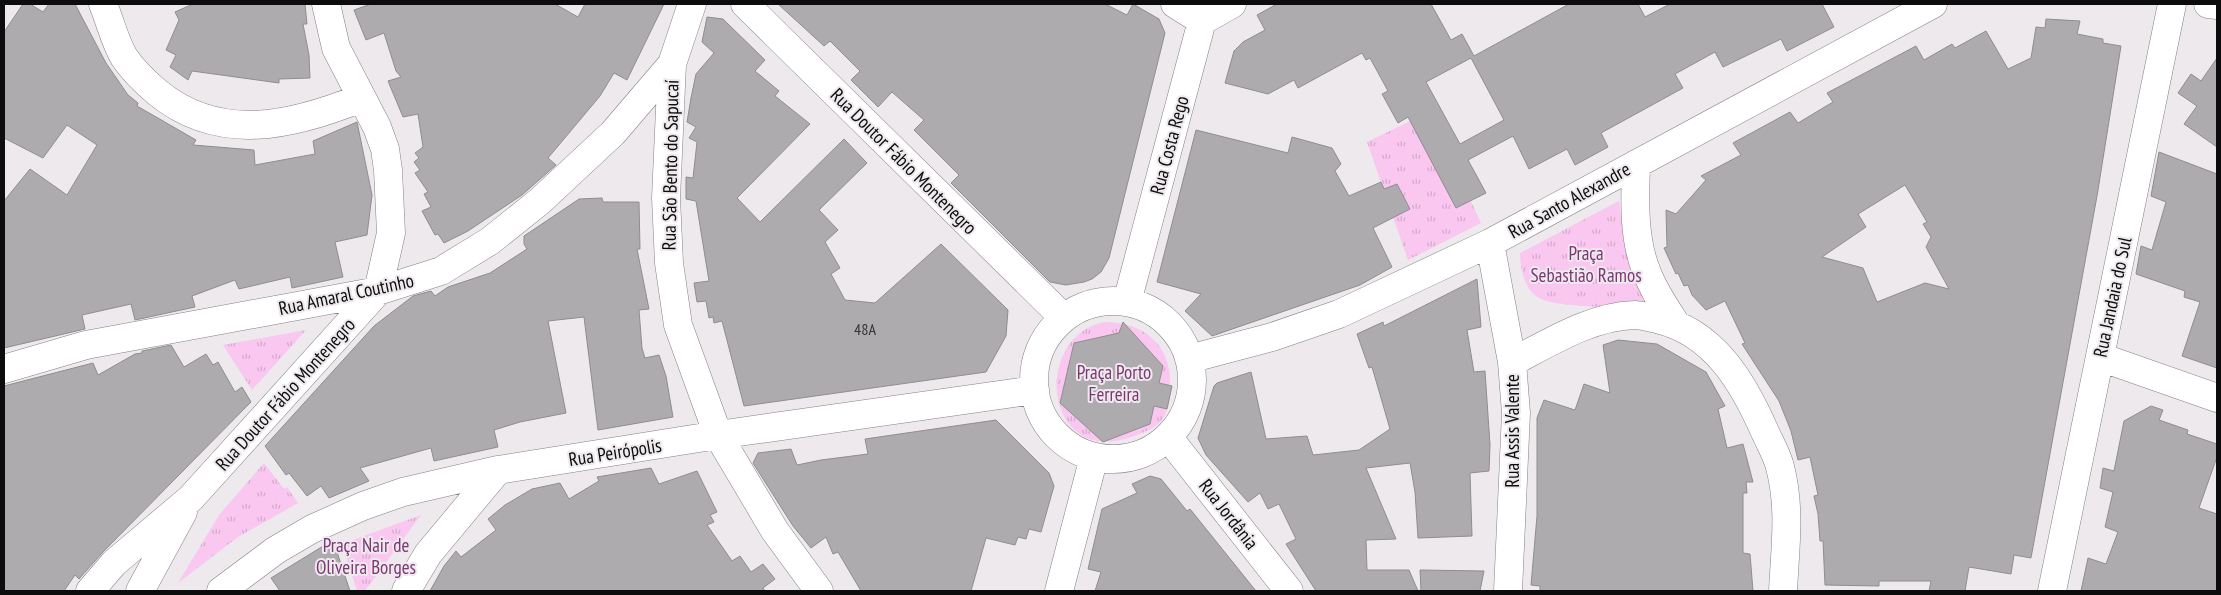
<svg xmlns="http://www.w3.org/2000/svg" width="2221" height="595" font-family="'PT Sans Narrow',sans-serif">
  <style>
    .park { fill: url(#park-tufts) }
    .building { fill: #aeabae; stroke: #908d90; fill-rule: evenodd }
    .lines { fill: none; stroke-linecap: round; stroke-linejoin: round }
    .minor-casing { stroke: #848184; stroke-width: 29 }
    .minor { stroke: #fff; stroke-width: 28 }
    .labels { text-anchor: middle; stroke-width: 4; stroke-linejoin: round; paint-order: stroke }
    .number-label { font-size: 16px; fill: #353435 }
    .street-label { font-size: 19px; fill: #0d0c0d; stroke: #ede9ec }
    .park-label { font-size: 19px; fill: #7c3674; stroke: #ede9ec }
  </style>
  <defs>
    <pattern id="park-tufts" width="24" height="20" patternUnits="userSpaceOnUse" patternTransform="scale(1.25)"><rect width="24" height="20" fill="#f9c7f0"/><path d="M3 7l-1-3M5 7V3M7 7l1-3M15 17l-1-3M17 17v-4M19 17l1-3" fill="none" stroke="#d4aacd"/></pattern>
  </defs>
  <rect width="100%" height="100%" fill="#ede9ec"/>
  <path class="park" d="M1429 112 1481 223 1408 260 1367 142Z
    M1619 201 1627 254 1646 308C1623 307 1556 308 1539 298 1525 291 1520 268 1520 253Z
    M1106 322C1146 323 1173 347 1170 389 1170 400 1168 412 1161 421 1156 427 1149 430 1142 433 1115 445 1083 448 1065 418 1045 383 1062 328 1106 322Z
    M306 330 252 390 223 345Z
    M264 463 284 489 287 487 298 503 238 537 178 583 219 515Z
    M421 515 365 591H357L342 544Z"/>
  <path class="building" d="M23 4H30L43 12 49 4H75L106 63 128 95 138 103 137 106 196 140 193 145 254 150 255 165 315 154 313 141 357 122 372 195 367 235 335 242 343 277 292 288 290 277 239 289 235 280 192 296 195 307 135 320 131 304 82 315 85 329 4 348V201L30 169 67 195 97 145 67 125 43 158 4 138V32Z
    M193 4H305L307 24H303L309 55 310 78 279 79V83L192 71 188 80 170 67 176 55 166 50 179 20 175 12Z
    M371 4H555L578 17 585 4H664L627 80 614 73 600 96 548 158 556 165 522 195 468 231 444 243 438 234 435 235 422 211 431 207 424 194 428 192 415 173 420 170 414 162 419 158 415 153 423 147 418 114 403 117 388 81 401 77 396 71 384 33 366 40 354 10Z
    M778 4H1105L1127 15 1133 4 1159 19 1165 33 1109 258 1101 272 1092 279 1084 282 1066 285 1050 282 951 183 959 175 914 130 924 120 892 92 878 107 851 80 860 71 830 41 824 46Z
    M1277 4H1431L1451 40 1462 34 1474 56 1569 4H1638L1645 17 1670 4H1822L1834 27 1787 51 1781 39 1723 67 1715 52 1675 74 1683 88 1601 133 1608 147 1575 165 1567 149 1529 169 1513 136 1468 160 1486 193 1456 208 1408 117 1398 123 1382 94 1388 91 1370 58 1366 60 1362 53 1298 88 1294 80 1268 94 1225 83 1234 51 1243 42 1265 30 1257 15ZM1471 58 1504 120 1460 144 1426 82Z
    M707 17 723 19 765 60 755 71 779 91 775 96 810 124 737 198 760 222 844 139 867 163 819 210 838 230 825 242 840 268 831 274 845 300 875 303 941 244 1008 310 1006 336 986 372 744 406 722 321 714 323 713 317 709 318 706 301 697 302 694 283 709 281 696 201 686 199V177L693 178 697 142 689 138 696 127 687 122 691 98 696 74 714 53 702 42Z
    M2046 19 2080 21 2077 34 2103 39V43L2121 46 2097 196 2031 558 2014 555 2011 574 1969 567 1965 591H1929L1931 581H1879V586L1825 585 1823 541H1820L1818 514 1814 496 1818 495 1810 457 1798 460 1791 431 1779 401 1742 344 1745 343 1725 301 1706 310 1692 295 1688 285 1684 286 1678 273 1676 274 1664 248 1667 247 1666 210 1676 214 1706 180 1701 176 1741 155 1733 143 1790 112 1798 123 1833 102 1827 93 1916 46 1924 60 1952 44 1955 48 1986 31 2008 69 2031 58 2036 27 2045 28ZM1905 185 1927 222 1923 224 1931 237 1926 247 1949 289 1925 283 1877 302 1863 268 1822 257 1866 227 1858 214Z
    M2217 58V147L2184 124 2197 106 2178 93 2191 74 2201 81Z
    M1196 130 1288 153 1292 137 1332 148 1341 164 1335 171 1349 196 1381 182 1384 189 1397 184 1410 209 1373 228 1392 267 1360 285 1212 336 1185 311 1201 294 1157 282Z
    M2159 152 2217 174V368L2182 356 2200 302 2184 297 2185 291 2136 274 2141 246 2152 250 2166 202 2151 196Z
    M602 198 603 202H639L640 249H637L649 309 639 310 642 348 645 358 659 355 666 376 673 417 598 430 584 317 548 321 566 413 520 422 494 430 498 447 434 461 431 448 360 468 369 481 329 498 321 486 307 496 289 473 286 475 265 446 374 326 413 296 431 291 435 296 448 287 490 273 527 249 524 244V236L579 199Z
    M1477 279 1481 327 1467 330 1474 372 1485 371 1490 445 1489 471 1470 473 1472 536 1418 538 1415 492 1410 463 1366 468 1396 539 1366 540 1367 570H1409L1418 591H1316L1286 544 1296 539 1279 504 1268 509 1260 493 1248 502 1206 455 1198 438 1214 386 1217 383 1251 372 1266 439 1307 436 1313 455 1359 450 1390 429 1372 367 1369 368 1357 334 1383 322 1384 326Z
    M1123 322 1163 366 1159 383 1172 386 1167 409 1154 406 1150 424 1103 442 1060 403 1074 343 1119 333Z
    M1618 340 1657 344 1706 372 1725 406 1718 409 1727 448 1743 444 1753 482H1746L1747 493H1743V553L1750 554 1753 591H1540V586L1531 585 1537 516V418L1544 400 1575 410 1584 384 1610 393 1603 345Z
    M171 345 184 367 206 354 213 365 218 362 235 392 242 387 251 402 102 553 79 579 75 575 64 591H4V386L93 363 98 375 135 354 142 353V351Z
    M2151 406 2163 410 2159 420 2188 430 2187 434 2217 444V457L2199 508 2217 514V591H2081L2088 558 2106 564 2118 532 2105 527 2113 492 2100 488 2103 468 2114 471 2124 421Z
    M996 420 1049 473 1054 486 1041 532 1029 529 1026 539 1018 537 1015 545 986 538 971 591H861L838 552 833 554 826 537 811 548 793 526 753 463 758 453 791 449 797 465 821 460 868 454 865 439Z
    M651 468 659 484 697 471 717 512 710 515 714 522 707 525 732 561 740 556 751 572 763 564 775 579 763 588 765 591H430L444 566 456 551 461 557 496 530 488 519 505 505 532 489 560 483 569 499 599 481 597 477Z
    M1150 476 1161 479 1187 511 1190 509 1256 591H1095L1101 572 1088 569 1102 509 1137 493 1132 484Z
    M333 540 350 591H280L271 578Z
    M1420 570 1484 571 1480 591H1421Z"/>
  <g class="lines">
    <defs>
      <path id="minor" d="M103 4C110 21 115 42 124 57 134 72 145 82 158 93 220 143 292 126 361 98
        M692 4 672 64 666 198 669 263 678 325 718 435 775 531 819 591
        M745 4 1064 318
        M1175 4 1202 21
        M2208 4 2217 5
        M1636 164C1635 199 1633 237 1646 270 1653 290 1665 307 1676 324
        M1490 243 1512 362 1516 413 1508 591
        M1034 380a79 79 0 1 1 158 0a79 79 0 1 1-158 0Z
        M1127 302 1202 21 1232 4
        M2100 357 2217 398
        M1189 359 1272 337 1339 314 1490 243 1933 4
        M1512 362C1549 343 1591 316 1635 315 1642 315 1650 318 1657 319 1714 332 1743 382 1765 432 1770 443 1777 455 1780 467 1791 509 1785 549 1783 591
        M4 369 86 345 378 291 441 271 490 241 540 201 613 133 672 64
        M1168 437 1289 591
        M90 591 114 563 191 498 378 291 391 233 388 170 385 149 377 127 336 48 326 4
        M140 591 183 512
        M221 591 276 550 312 529 363 506 403 492 498 470 718 435 1035 390
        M406 591 428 554 498 470
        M1059 591 1094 457
        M2052 591 2172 4"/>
    </defs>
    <use href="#minor" class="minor-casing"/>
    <use href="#minor" class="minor"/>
  </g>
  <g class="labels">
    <g class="number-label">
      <text x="865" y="335">48A</text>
    </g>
    <g class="street-label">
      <text transform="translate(1169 145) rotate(-75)" y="7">Rua Costa Rego</text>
      <text transform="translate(904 161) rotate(45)" y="7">Rua Doutor Fábio Montenegro</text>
      <text transform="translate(670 165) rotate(-89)" y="7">Rua São Bento do Sapucaí</text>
      <text transform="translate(1569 200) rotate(-29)" y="7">Rua Santo Alexandre</text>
      <text transform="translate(346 294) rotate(-12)" y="7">Rua Amaral Coutinho</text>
      <text transform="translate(2112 297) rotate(-78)" y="7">Rua Jandaia do Sul</text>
      <text transform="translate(285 394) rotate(-48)" y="7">Rua Doutor Fábio Montenegro</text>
      <text transform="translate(1512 431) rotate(-90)" y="7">Rua Assis Valente</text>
      <text transform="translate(615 452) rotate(-9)" y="7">Rua Peirópolis</text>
      <text transform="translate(1229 514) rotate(52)" y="7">Rua Jordânia</text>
    </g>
    <g class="park-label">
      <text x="1586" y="260">Praça<tspan x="1586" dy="22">Sebastião Ramos</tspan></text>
      <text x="1114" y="379">Praça Porto<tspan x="1114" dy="22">Ferreira</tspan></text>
      <text x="366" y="552">Praça Nair de<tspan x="366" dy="22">Oliveira Borges</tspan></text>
    </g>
  </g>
  <rect width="2221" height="595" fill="none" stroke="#0d0c0d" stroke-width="10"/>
</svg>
